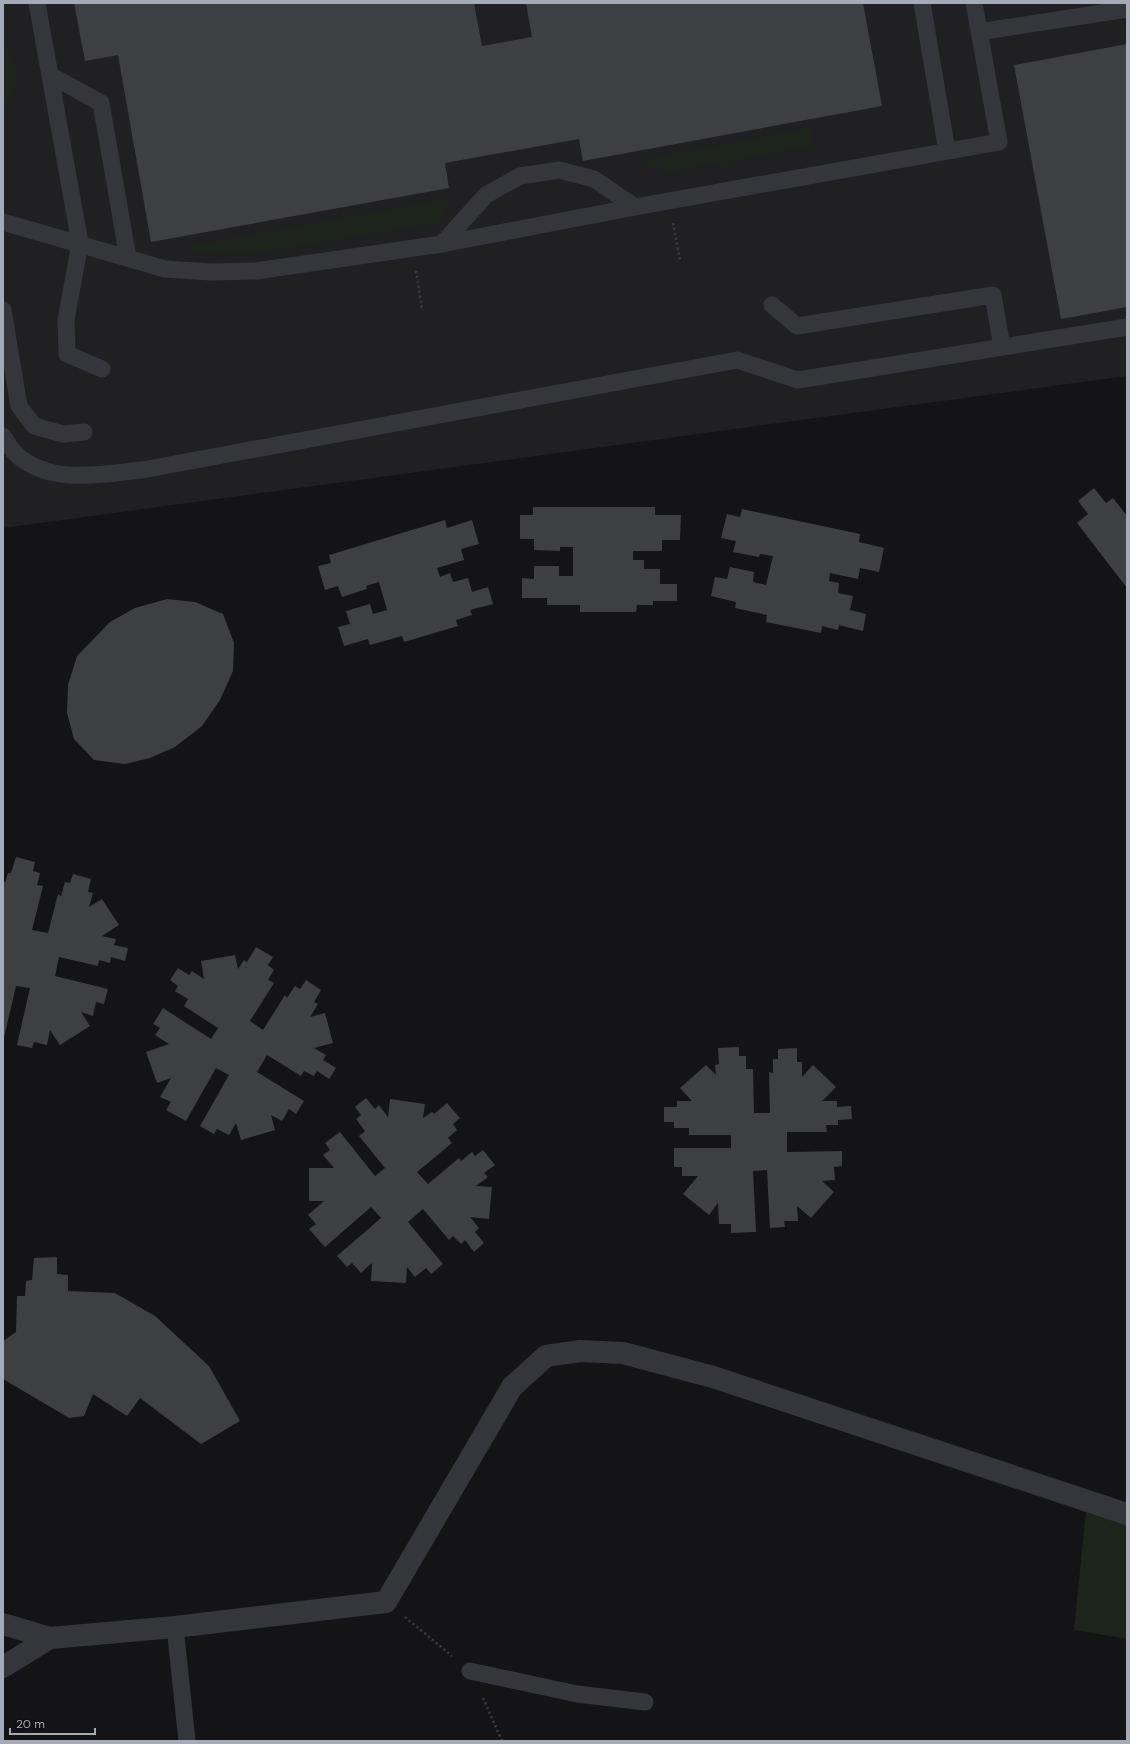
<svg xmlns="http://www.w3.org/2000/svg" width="1130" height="1744" font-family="'DM Sans',sans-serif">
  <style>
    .built { fill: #202023 }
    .green { fill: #1c241c }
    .building { fill: #3e3f43 }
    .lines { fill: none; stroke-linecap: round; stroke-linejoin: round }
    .path { stroke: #3a3d42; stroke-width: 2.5; stroke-dasharray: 2 3; stroke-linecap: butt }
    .service { stroke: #34363b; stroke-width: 17 }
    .tertiary { stroke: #34363b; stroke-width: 22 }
  </style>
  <rect width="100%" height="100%" fill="#141416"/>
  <path class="built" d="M3 3H1127V376L3 528Z"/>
  <path class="green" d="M3 36 17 68 14 94 3 107Z
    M811 127 814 146 667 173 646 159Z
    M453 197 439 223C400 229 361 236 322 242 279 249 225 263 184 247Z
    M1086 1511 1127 1525V1639L1074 1630Z"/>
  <path class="building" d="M74 3H474L482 46 532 37 526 3H863L882 106 583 161 579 139 445 163 449 188 151 242 118 55 85 61Z
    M1127 44V307L1061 319 1014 65Z
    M1094 488 1106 503 1113 498 1127 516V588L1077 523 1088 514 1078 501Z
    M533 507H655V515H681L680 540H662V551H633V560H644V569H660V584H677V601H653V605H637L636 612H580V605H547V598H522V578L534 579V566H559V576H573V547H560V551L534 550V539H520V515H533Z
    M742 509 860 534 859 542 884 548 879 572 860 568 858 579 830 573 829 581 839 583 838 593 853 596 850 610 866 614 863 631 839 625 838 630 822 626 821 633 766 622 767 615 735 608 736 602 711 596 715 577 727 579 730 567 754 572 753 582 766 585 773 556 760 554 759 557 733 552 736 541 721 538 727 514 740 517Z
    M445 520 447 528 472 520 479 544 461 549 464 560 437 568 440 577 450 573 453 582 468 578 472 592 488 587 493 604 470 610 472 615 456 620 458 626 404 642 402 636 370 645 368 639 344 646 338 627 350 624 346 611 370 604 373 614 387 610 379 582 366 586 367 589 342 597 338 586 325 590 318 566 331 563 329 555Z
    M167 599 195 602 223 614 234 643 233 671 220 700 202 726 175 747 150 758 125 764 94 760 74 739 67 713 68 685 77 656 110 622 135 608Z
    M16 857 35 862 33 871 40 873 37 885 43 886 32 930 48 933 58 894 61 896 65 882 70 883 73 874 91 879 88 892 93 893 89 907 102 899 119 925 102 936 116 939 114 945 128 948 125 961 111 957 110 963 99 960 98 966 59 957 55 976 108 989 104 1004 96 1002 93 1016 81 1012 90 1026 60 1045 50 1030 47 1045 34 1042 32 1048 17 1045 30 988 16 986 3 1042V879L5 883 8 873H11Z
    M256 947 273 957 268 965 274 970 268 980 274 983 250 1021 263 1030 285 995 287 998 295 986 300 989 306 980 321 990 314 1002 318 1004 310 1017 325 1013 333 1043 314 1048 326 1055 323 1060 336 1068 329 1079 317 1071 314 1076 304 1071 301 1076 267 1055 257 1072 304 1101 296 1114 289 1109 282 1121 271 1115 275 1130 241 1140 236 1123 229 1135 217 1129 214 1134 200 1126 229 1075 216 1068 186 1121 166 1110 171 1102 160 1097 171 1078 157 1083 146 1052 169 1044 155 1035 160 1028 153 1024 163 1008 211 1039 218 1028 184 1006 188 999 175 991 178 986 170 980 178 968 189 975 192 971 204 979 201 961 235 955 238 969 244 960 247 962Z
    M739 1047V1056H746V1069H753L754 1113H770L769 1072 773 1073V1059H778V1049L797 1048V1062H802V1077L813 1065 836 1087 822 1101H837V1107L851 1106 852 1119 838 1120V1125H826L827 1132H787V1152L842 1151V1166L834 1167 835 1180 822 1181 834 1192 811 1218 797 1206 798 1221H784L785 1227 770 1228 767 1170 753 1171 756 1232 731 1233V1224H719L718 1203 709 1215 683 1194 698 1176H682V1167H674V1148H731V1135H689V1128H674V1122H664V1107H677V1101H692L680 1088 706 1065 716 1075 715 1065 719 1064 718 1048Z
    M366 1098 375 1109 379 1105 388 1117 390 1099 425 1104 423 1118 432 1112 434 1114 447 1103 460 1118 453 1124 457 1130 448 1138 452 1143 417 1172 428 1184 459 1158 461 1161 472 1152 475 1156 483 1150 495 1165 484 1173 488 1177 476 1186 492 1187 489 1219 470 1217 479 1228 475 1232 484 1243 474 1252 465 1240 461 1244 453 1236 449 1240 423 1209 408 1222 443 1264 431 1274 426 1268 415 1277 407 1267 406 1283 371 1281 372 1263 361 1273 352 1263 347 1267 337 1256 381 1218 371 1207 325 1247 309 1229 316 1224 308 1215 324 1201H309V1168H334L323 1155 330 1150 325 1143 340 1132 375 1176 385 1168 359 1136 365 1131 356 1119 361 1115 355 1107Z
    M57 1257V1274L68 1275V1291L115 1293 155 1316 209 1366 240 1421 201 1444 140 1398 127 1416 93 1394 84 1416 69 1418 3 1379V1341L16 1332 17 1296H25L26 1281 32 1280 34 1258Z"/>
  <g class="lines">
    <path class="path" d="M673 223 680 260
      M416 271 422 309
      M405 1617 452 1656
      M483 1698 502 1741"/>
    <path class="service" d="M37 3 80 243 66 320 67 354 102 369
      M922 3 947 151
      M979 32 1127 9
      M50 75 101 103 128 258
      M3 222 165 269 211 272 256 271 442 244 635 207 999 142 974 3
      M442 244 486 195 520 176 559 170 594 179 635 207
      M772 305 797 326 993 295 1002 347
      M3 310 19 406 34 426 63 434 84 432
      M3 436C7 442 12 451 18 456 53 485 101 474 142 470L737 360 798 380 1127 327
      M175 1627 187 1741
      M470 1671 577 1694 645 1702"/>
    <path class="tertiary" d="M3 1624 50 1638 175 1627 386 1602 512 1387 546 1356 580 1351 623 1353 713 1377 1127 1514
      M3 1667 50 1638"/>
  </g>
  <rect width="1130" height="1744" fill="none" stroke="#a4abb7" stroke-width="8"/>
  <path d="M10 1728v6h85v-6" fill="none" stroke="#a4abb7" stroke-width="2"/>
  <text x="16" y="1728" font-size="12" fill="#a4abb7" stroke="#0f0f11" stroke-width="3" paint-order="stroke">20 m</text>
</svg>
